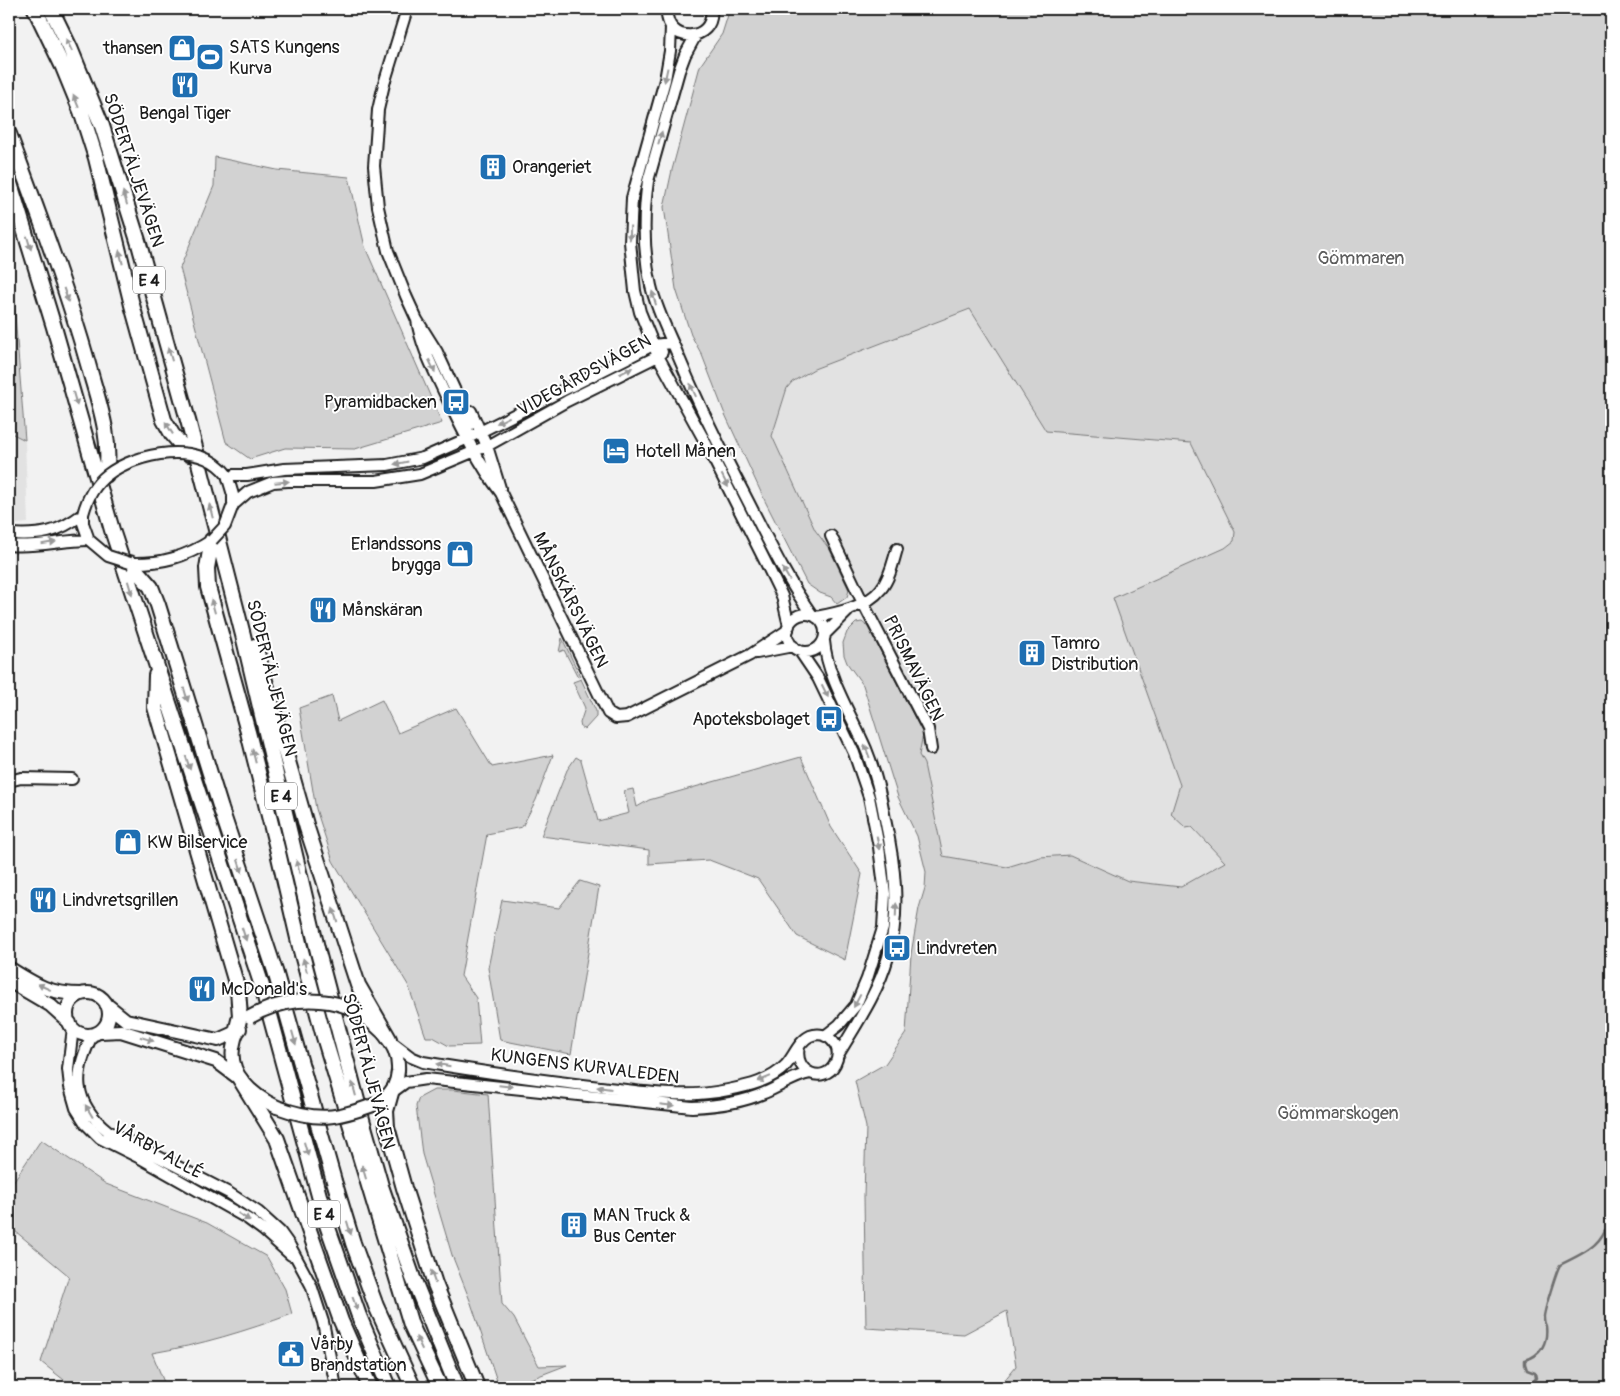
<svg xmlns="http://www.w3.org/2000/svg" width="1620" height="1396" font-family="Pangolin,sans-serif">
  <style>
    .built { fill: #e2e2e2 }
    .green { fill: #d2d2d2; stroke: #777 }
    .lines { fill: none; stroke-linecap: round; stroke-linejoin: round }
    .stream { stroke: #707070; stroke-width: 2.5 }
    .minor-casing { stroke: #1c1c1c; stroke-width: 14 }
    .major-casing { stroke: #1c1c1c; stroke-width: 16 }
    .highway-casing { stroke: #1c1c1c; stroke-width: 18 }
    .minor { stroke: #fff; stroke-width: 10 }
    .major { stroke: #fff; stroke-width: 12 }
    .highway { stroke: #fff; stroke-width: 14 }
    .minor-bridge-casing { stroke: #1c1c1c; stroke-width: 14; stroke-linecap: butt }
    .major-bridge-casing { stroke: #1c1c1c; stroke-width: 16; stroke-linecap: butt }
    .minor-bridge { stroke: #fff; stroke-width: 10 }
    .major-bridge { stroke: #fff; stroke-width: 12 }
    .oneway { fill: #999 }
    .labels { text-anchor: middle; stroke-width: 4; stroke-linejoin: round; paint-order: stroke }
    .shield { fill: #fff; stroke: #606060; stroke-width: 1 }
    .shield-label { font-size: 16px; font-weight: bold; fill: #1c1c1c }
    .poi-label { font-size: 18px; fill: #1c1c1c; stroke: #fff; text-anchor: start }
    .street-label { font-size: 18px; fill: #1c1c1c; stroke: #fff }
    .park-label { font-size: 18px; fill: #5c5c5c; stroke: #fff }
  </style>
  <rect width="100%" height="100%" fill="#f2f2f2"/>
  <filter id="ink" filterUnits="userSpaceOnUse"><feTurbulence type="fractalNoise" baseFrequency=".02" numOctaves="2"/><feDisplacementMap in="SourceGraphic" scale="10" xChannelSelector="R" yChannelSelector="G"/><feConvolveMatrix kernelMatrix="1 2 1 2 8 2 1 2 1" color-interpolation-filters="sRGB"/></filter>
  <g filter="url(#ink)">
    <path class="built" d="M970 309 1046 431 1191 443 1235 532 1234 541 1225 548 1113 598 1180 785 1172 814 1191 827 1226 862 1181 887 1128 881 1070 855 1040 857 1007 867 943 856 924 764 918 755 923 734 830 550 815 530 772 436 787 388 792 382 814 369Z
      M9 432 25 440 28 523 9 525Z"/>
    <path class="green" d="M727 9H1611V1387H999L1016 1366 1007 1311 964 1334 866 1328 864 1196 866 1127 855 1081 885 1064 906 1033 911 954 919 908 925 888 926 872 917 836 898 797 863 685 847 663 844 655 843 643 847 632 856 623 862 622 868 627 923 734 919 755 924 764 943 856 1007 867 1040 857 1070 855 1128 881 1181 887 1225 862 1192 827 1186 828 1171 814 1180 785 1113 598 1225 548 1234 541 1235 532 1191 443 1046 431 970 309 814 369 792 382 787 388 772 436 815 530 830 550 849 590 847 597 837 604 831 597 820 593 807 584 765 501 724 412 702 355 691 335 676 289 664 207 672 170 700 66 722 34 728 15Z
      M215 157 277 170 349 177 365 247 442 423 355 449 285 448 250 459 226 442 180 268 214 186Z
      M13 290 25 440 9 432V292Z
      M562 638 580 676 578 677 564 650 559 652Z
      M581 679 596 711V717L585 729 581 728 580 723 585 708 573 682Z
      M332 696 338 721 382 700 398 733 456 708 492 767 553 755 536 800 522 827 487 834 461 976 476 998 480 1045 449 1046 433 1037H426L408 985 333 861 316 809 299 708Z
      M576 757 581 760 598 821 629 813 624 791 633 789 637 807 649 800 801 757 831 827 862 874 845 960 797 936 758 879 709 860 649 864V850L541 836 567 770Z
      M580 881 599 887 571 1054 500 1040 488 968 502 900 559 908Z
      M434 1090H453L488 1094 502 1304 514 1318 539 1366 567 1365 510 1387H499L471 1303 452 1255 422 1154 416 1106 419 1098Z
      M41 1140 106 1184 207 1223 267 1257 285 1289 292 1314C246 1331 200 1345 152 1353L166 1387H73L41 1362 69 1276 9 1226V1188Z"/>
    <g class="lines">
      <path class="stream" d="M1524 1387 1532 1383 1536 1378 1535 1373 1527 1370 1525 1364V1360C1541 1356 1548 1342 1546 1326 1545 1324 1544 1321 1544 1318 1543 1314 1557 1269 1560 1265 1577 1256 1597 1249 1605 1230L1611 1227"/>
      <defs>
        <path id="minor" d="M407 9 384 84 378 110 374 166 378 207 388 251 406 296 417 320 437 352 469 421 466 439
          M667 9C664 45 716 43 711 9
          M671 27 670 51 665 80 632 198 630 242 635 291 640 312 658 356 703 438 767 565 782 596 789 626
          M696 35 685 55 679 71 648 181C643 216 643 251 651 286 656 307 665 326 674 346 693 392 714 436 737 480 761 525 782 573 812 615
          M417 320C421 346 433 368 444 392 461 427 477 461 501 493L608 713 616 718 627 717 750 655 788 630
          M471 411 487 446 500 488
          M233 505V495L227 475H247L284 469 387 465 423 458 466 439 653 345 672 343
          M233 505 248 492 273 482 288 481H376L420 474 487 446 567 401 658 356 662 352
          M9 534C40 536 58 533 83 514
          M831 536 863 603 928 729 931 749
          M9 545C36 548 62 540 89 540L83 523V514
          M130 563C161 564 186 557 212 540
          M787 633a19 19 0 1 1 38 0a19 19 0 1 1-38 0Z
          M816 617C837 613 867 607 881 589 890 578 893 562 897 549
          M825 634 848 611
          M824 641C827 677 852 716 866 749 875 771 881 796 885 819 895 865 901 911 888 957 878 993 857 1023 838 1055
          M799 650 818 678 854 753 869 797 879 847 885 894 883 928 867 979 856 1005 839 1025 825 1036
          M757 653 793 646
          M9 781 21 778 72 779
          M73 1028 68 1069 70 1087 76 1108 86 1124 100 1138 140 1158 248 1219 263 1230 291 1255
          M93 1034C73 1073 72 1102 108 1131L229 1193 258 1212 280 1232 290 1246 311 1285 323 1322 336 1387
          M390 1041 411 1057 423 1062C482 1072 540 1080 600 1087 643 1092 685 1099 728 1090 748 1086 771 1081 786 1065 794 1056 799 1041 810 1036 828 1029 844 1047 835 1064 824 1085 793 1073 799 1047
          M391 1093 406 1082 426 1079 692 1107C717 1106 741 1103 764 1093 780 1087 793 1076 810 1073"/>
        <path id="major" d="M9 968C36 985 49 994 82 994
          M9 981 50 1005 70 1023
          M67 1014a21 21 0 1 1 42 0a21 21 0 1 1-42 0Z
          M106 1004 126 1020 218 1040 236 1032
          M348 1007C372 1021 400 1040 398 1071 397 1082 393 1092 384 1098
          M240 1029C236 1033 235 1037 234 1043 226 1073 252 1095 277 1107
          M100 1032 121 1031 216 1061 240 1079"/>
        <path id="highway" d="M35 9 63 67 81 111 96 158 132 305 164 420 172 434 189 454
          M51 9 70 48 102 126 139 244 189 424 243 635 318 952 363 1123 381 1186 413 1278 457 1387
          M9 134C37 210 66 286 88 364 98 401 112 436 106 475
          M9 180 54 327 112 530 262 986 327 1225 359 1316 389 1387
          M212 540 207 568 208 587 248 732 277 848 300 947 324 1037 411 1325 440 1387
          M130 563 151 587 158 605 221 809 275 971 334 1181 353 1243 376 1306 413 1387
          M255 646 307 828 358 985 389 1039
          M156 675 155 707 238 990 240 1016 236 1032
          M240 1079 277 1139 341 1321 370 1387
          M391 1093 386 1111 387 1127 404 1188 435 1284 477 1387"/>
      </defs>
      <use href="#minor" class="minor-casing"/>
      <use href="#major" class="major-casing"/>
      <use href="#highway" class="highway-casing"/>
      <use href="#minor" class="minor"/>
      <use href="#major" class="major"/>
      <use href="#highway" class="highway"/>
      <defs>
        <path id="minor-bridge" d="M83 514C87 499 94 485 107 475 137 452 201 440 227 475
          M89 540 108 556 130 563
          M212 540 225 526 233 505"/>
        <path id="major-bridge" d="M250 1017C280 1000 315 995 348 1007
          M277 1107C318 1122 336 1119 376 1104"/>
      </defs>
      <use href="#minor-bridge" class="minor-bridge-casing"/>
      <use href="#major-bridge" class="major-bridge-casing"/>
      <use href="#minor-bridge" class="minor-bridge"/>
      <use href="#major-bridge" class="major-bridge"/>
    </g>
    <defs><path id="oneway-solid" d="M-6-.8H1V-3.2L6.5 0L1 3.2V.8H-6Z" transform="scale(1.25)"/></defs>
    <g class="oneway">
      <use href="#oneway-solid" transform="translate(69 45) rotate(-115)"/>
      <use href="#oneway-solid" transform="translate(666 75) rotate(102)"/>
      <use href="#oneway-solid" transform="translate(76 101) rotate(-112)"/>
      <use href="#oneway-solid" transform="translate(660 138) rotate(-74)"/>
      <use href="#oneway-solid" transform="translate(125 198) rotate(-107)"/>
      <use href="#oneway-solid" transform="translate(630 233) rotate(91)"/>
      <use href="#oneway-solid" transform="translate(29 243) rotate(73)"/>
      <use href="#oneway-solid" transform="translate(121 257) rotate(-103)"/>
      <use href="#oneway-solid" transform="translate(66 295) rotate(71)"/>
      <use href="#oneway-solid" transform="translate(654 298) rotate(-106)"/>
      <use href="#oneway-solid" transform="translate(170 354) rotate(-106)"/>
      <use href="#oneway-solid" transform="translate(432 366) rotate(65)"/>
      <use href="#oneway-solid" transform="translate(626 371) rotate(-27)"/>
      <use href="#oneway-solid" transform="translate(693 390) rotate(-114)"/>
      <use href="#oneway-solid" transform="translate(75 399) rotate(74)"/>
      <use href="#oneway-solid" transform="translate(503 420) rotate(153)"/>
      <use href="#oneway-solid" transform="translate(169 428) rotate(-122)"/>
      <use href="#oneway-solid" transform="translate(401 463) rotate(169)"/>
      <use href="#oneway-solid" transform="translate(725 481) rotate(63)"/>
      <use href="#oneway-solid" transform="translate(282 482) rotate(-5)"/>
      <use href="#oneway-solid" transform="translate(211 511) rotate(-104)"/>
      <use href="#oneway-solid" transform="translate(49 543) rotate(-9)"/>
      <use href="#oneway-solid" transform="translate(786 574) rotate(-120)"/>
      <use href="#oneway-solid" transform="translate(130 588) rotate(73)"/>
      <use href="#oneway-solid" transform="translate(213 606) rotate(-106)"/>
      <use href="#oneway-solid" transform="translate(825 691) rotate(64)"/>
      <use href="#oneway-solid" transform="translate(186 695) rotate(73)"/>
      <use href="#oneway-solid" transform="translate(867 751) rotate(-111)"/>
      <use href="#oneway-solid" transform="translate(254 756) rotate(-104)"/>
      <use href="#oneway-solid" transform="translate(188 763) rotate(72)"/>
      <use href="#oneway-solid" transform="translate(878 843) rotate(80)"/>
      <use href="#oneway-solid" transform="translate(240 866) rotate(72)"/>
      <use href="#oneway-solid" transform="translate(298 867) rotate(-103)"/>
      <use href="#oneway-solid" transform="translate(896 910) rotate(-88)"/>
      <use href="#oneway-solid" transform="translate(335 915) rotate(-108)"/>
      <use href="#oneway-solid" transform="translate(244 934) rotate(72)"/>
      <use href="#oneway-solid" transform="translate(305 965) rotate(-105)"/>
      <use href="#oneway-solid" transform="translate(44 987) rotate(-155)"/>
      <use href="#oneway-solid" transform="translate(857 1001) rotate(118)"/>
      <use href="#oneway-solid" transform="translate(294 1038) rotate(74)"/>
      <use href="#oneway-solid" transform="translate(147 1039) rotate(18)"/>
      <use href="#oneway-solid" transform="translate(443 1065) rotate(-171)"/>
      <use href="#oneway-solid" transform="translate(764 1079) rotate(158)"/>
      <use href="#oneway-solid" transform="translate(506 1086) rotate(6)"/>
      <use href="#oneway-solid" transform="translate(604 1088) rotate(-173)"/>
      <use href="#oneway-solid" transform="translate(354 1089) rotate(-105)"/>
      <use href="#oneway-solid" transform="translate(667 1105) rotate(6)"/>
      <use href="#oneway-solid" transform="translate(89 1111) rotate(-121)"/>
      <use href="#oneway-solid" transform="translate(306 1149) rotate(74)"/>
      <use href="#oneway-solid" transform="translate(364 1172) rotate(-106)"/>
      <use href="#oneway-solid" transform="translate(244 1217) rotate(32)"/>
      <use href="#oneway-solid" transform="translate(349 1228) rotate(73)"/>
      <use href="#oneway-solid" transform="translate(433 1277) rotate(-109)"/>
      <use href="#oneway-solid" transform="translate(355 1304) rotate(70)"/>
      <use href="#oneway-solid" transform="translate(419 1343) rotate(-115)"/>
    </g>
  </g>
  <defs>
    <symbol id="shop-square" viewBox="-11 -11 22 22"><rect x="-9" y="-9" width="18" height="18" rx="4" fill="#1f6fb2" stroke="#fff"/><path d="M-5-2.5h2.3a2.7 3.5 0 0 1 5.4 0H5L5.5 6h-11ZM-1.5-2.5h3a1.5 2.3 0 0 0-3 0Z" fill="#fff"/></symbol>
    <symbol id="stadium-square" viewBox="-11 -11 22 22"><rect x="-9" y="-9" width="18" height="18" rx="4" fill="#1f6fb2" stroke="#fff"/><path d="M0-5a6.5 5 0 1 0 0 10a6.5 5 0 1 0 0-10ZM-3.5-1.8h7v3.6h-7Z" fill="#fff"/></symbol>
    <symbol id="restaurant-square" viewBox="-11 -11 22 22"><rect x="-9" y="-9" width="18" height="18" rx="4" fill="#1f6fb2" stroke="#fff"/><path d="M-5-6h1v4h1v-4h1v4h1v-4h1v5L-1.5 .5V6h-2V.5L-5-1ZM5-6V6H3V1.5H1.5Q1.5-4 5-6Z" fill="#fff"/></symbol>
    <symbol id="building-square" viewBox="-11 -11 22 22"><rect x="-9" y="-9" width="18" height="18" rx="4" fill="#1f6fb2" stroke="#fff"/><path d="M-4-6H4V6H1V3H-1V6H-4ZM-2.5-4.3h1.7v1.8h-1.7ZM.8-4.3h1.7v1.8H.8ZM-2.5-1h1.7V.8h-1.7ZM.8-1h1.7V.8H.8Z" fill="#fff"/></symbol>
    <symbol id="bus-square" viewBox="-11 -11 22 22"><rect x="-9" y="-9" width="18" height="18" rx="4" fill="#1f6fb2" stroke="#fff"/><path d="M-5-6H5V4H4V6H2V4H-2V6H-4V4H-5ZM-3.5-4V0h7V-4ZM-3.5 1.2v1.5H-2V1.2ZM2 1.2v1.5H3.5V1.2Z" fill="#fff"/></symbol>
    <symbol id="hotel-square" viewBox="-11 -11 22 22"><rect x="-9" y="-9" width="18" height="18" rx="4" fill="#1f6fb2" stroke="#fff"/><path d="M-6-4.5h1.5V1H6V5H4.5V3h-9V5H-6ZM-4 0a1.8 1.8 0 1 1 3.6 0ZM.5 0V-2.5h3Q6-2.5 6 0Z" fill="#fff"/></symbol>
    <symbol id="civic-square" viewBox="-11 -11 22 22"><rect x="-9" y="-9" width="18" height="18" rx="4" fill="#1f6fb2" stroke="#fff"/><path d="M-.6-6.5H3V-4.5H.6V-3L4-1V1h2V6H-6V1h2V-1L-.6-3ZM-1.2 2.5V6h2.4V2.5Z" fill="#fff"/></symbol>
  </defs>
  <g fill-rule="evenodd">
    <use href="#shop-square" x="166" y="32" width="32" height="32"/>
    <use href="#stadium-square" x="194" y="41" width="32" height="32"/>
    <use href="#restaurant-square" x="169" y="69" width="32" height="32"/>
    <use href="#building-square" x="477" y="151" width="32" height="32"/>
    <use href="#bus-square" x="440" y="386" width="32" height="32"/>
    <use href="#hotel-square" x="600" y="435" width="32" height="32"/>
    <use href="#shop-square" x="444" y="538" width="32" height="32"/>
    <use href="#restaurant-square" x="307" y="594" width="32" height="32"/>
    <use href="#building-square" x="1016" y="637" width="32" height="32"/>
    <use href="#bus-square" x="813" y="703" width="32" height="32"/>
    <use href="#shop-square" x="112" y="826" width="32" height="32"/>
    <use href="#restaurant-square" x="27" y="884" width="32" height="32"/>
    <use href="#bus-square" x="881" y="932" width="32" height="32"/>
    <use href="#restaurant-square" x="186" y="973" width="32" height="32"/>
    <use href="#building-square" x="558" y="1209" width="32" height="32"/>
    <use href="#civic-square" x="275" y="1338" width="32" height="32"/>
  </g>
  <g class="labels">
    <g class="shield">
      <rect x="133" y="266.5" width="32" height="27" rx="4"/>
      <rect x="265" y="782.5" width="32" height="27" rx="4"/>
      <rect x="308" y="1200.5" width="32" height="27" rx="4"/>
    </g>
    <g class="shield-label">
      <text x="149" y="286">E 4</text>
      <text x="281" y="802">E 4</text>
      <text x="324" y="1220">E 4</text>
    </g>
    <g class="poi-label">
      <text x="229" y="53">SATS Kungens<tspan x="229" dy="21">Kurva</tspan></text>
      <text x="163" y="54" text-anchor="end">thansen</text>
      <text x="185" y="119" text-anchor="middle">Bengal Tiger</text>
      <text x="512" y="173">Orangeriet</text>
      <text x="437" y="408" text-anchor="end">Pyramidbacken</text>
      <text x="635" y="457">Hotell Månen</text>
      <text x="441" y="550" text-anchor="end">Erlandssons<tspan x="441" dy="21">brygga</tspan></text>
      <text x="342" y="616">Månskäran</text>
      <text x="1051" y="649">Tamro<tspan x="1051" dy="21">Distribution</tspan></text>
      <text x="810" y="725" text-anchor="end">Apoteksbolaget</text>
      <text x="147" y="848">KW Bilservice</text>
      <text x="62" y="906">Lindvretsgrillen</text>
      <text x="916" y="954">Lindvreten</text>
      <text x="221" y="995">McDonald's</text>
      <text x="593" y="1221">MAN Truck &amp;<tspan x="593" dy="21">Bus Center</tspan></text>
      <text x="310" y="1350">Vårby<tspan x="310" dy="21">Brandstation</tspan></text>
    </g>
    <g class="street-label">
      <text transform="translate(134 170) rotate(72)" y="6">SÖDERTÄLJEVÄGEN</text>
      <text transform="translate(584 375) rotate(-29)" y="6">VIDEGÅRDSVÄGEN</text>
      <text transform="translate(571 600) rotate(64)" y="6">MÅNSKÄRSVÄGEN</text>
      <text transform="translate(914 668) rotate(64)" y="6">PRISMAVÄGEN</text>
      <text transform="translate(272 678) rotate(76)" y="6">SÖDERTÄLJEVÄGEN</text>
      <text transform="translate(585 1066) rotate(7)" y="6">KUNGENS KURVALEDEN</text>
      <text transform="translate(369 1071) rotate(75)" y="6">SÖDERTÄLJEVÄGEN</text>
      <text transform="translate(158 1150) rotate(29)" y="6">VÅRBY ALLÉ</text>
    </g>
    <g class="park-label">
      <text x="1361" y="264">Gömmaren</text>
      <text x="1338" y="1119">Gömmarskogen</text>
    </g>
  </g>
  <rect width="1620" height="1396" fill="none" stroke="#fff" stroke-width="30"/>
  <rect x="15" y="15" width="1590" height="1366" fill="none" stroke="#1c1c1c" stroke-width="2" filter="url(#ink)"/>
</svg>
